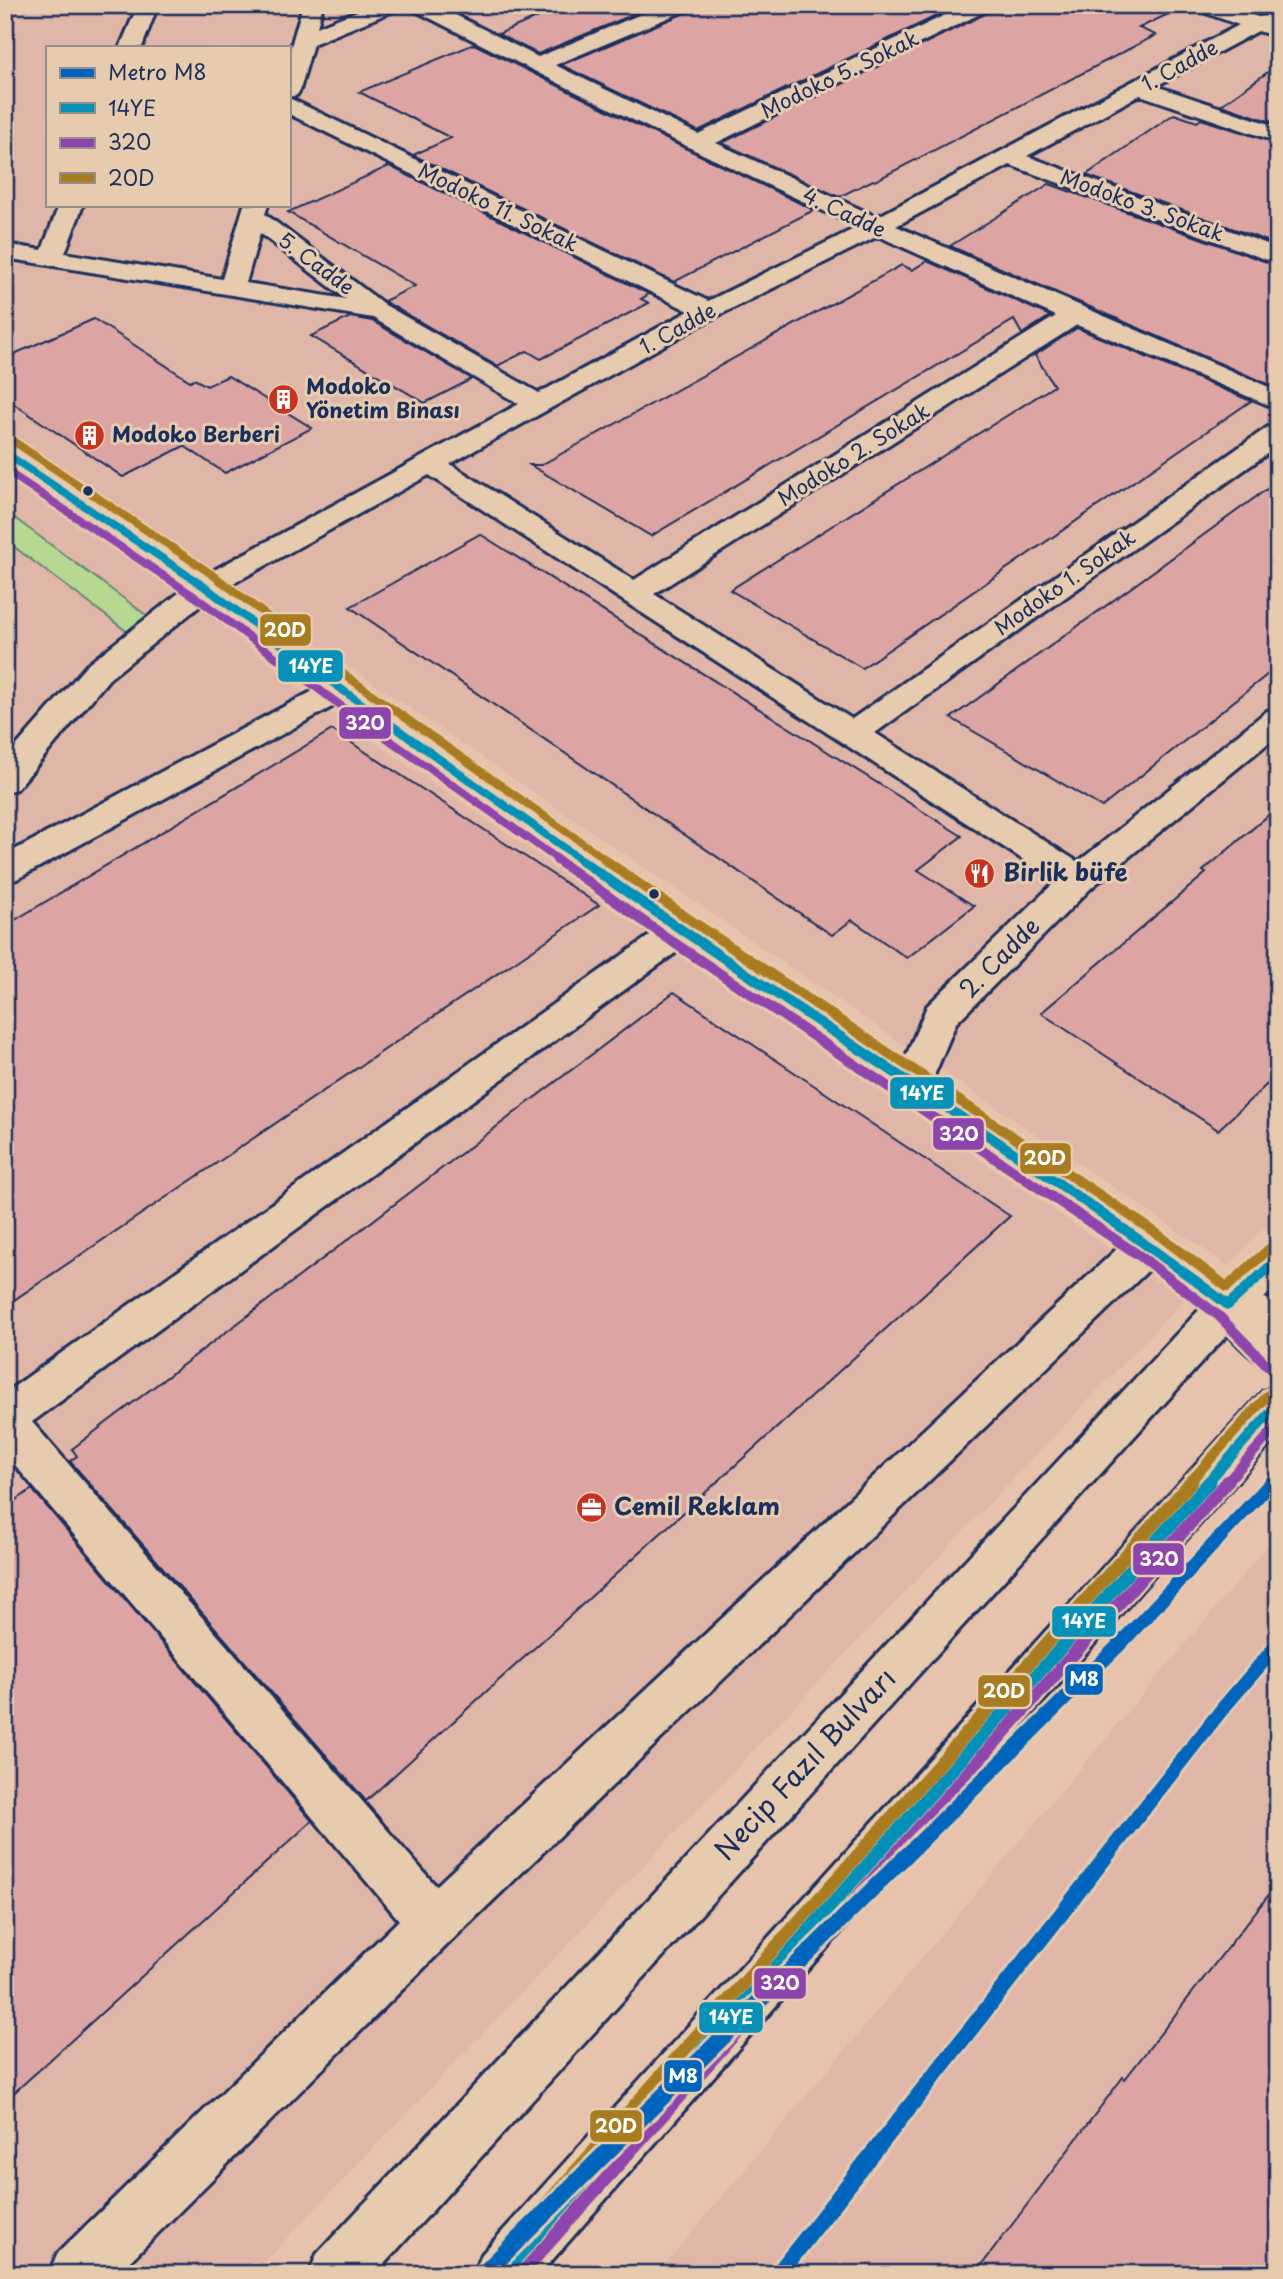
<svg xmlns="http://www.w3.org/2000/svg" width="1283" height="2279" font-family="'Playpen Sans',sans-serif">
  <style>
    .built { fill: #e0b6a8; fill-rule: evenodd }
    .green { fill: #b7d891; stroke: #698478; stroke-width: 2 }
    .building { fill: #dca5a3; stroke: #1b2f5e; stroke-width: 2 }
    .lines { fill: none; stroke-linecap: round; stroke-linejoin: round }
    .minor-casing { stroke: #1b2f5e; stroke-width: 6 }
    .major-casing { stroke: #1b2f5e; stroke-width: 6 }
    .minor { fill: #e7cbae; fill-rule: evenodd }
    .major { fill: #e7cbae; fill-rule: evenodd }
    .bus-1-far2-casing { stroke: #e7cbae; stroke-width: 12 }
    .bus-1-far1-casing { stroke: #e7cbae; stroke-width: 16 }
    .bus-1-casing { stroke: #e7cbae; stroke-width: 18 }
    .bus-2-far2-casing { stroke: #e7cbae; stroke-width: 12 }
    .bus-2-far1-casing { stroke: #e7cbae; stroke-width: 16 }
    .bus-2-casing { stroke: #e7cbae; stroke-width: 18 }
    .bus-3-far2-casing { stroke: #e7cbae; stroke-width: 12 }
    .bus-3-far1-casing { stroke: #e7cbae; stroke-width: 16 }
    .bus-3-casing { stroke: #e7cbae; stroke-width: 18 }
    .bus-1-far2 { stroke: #0591b8; stroke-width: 8 }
    .bus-1-far1 { stroke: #0591b8; stroke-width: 10 }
    .bus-1 { stroke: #0591b8; stroke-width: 13 }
    .bus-2-far2 { stroke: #8e44ad; stroke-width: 8 }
    .bus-2-far1 { stroke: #8e44ad; stroke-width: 10 }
    .bus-2 { stroke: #8e44ad; stroke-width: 13 }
    .bus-3-far2 { stroke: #aa7c21; stroke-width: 8 }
    .bus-3-far1 { stroke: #aa7c21; stroke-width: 10 }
    .bus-3 { stroke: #aa7c21; stroke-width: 13 }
    .metro-1-casing { stroke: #e7cbae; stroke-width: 6 }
    .metro-1 { fill: #0065bd; fill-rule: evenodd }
    .bus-dot { fill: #1b2f5e; stroke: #e7cbae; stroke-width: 2.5 }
    .labels { text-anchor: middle; stroke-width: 6; stroke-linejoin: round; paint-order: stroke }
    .far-street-label { font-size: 21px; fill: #1b2f5e; stroke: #e7cbae }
    .far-poi-label { font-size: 21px; font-weight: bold; fill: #1b2f5e; stroke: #e7cbae; text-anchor: start }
    .poi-label { font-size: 24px; font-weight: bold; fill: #1b2f5e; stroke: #e7cbae; text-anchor: start }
    .street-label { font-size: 24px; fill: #1b2f5e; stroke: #e7cbae }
    .near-street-label { font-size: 28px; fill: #1b2f5e; stroke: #e7cbae }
    .line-badge { stroke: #e7cbae; stroke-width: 2.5 }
    .badge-label { font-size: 19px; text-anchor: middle; font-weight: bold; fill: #fff }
  </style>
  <rect width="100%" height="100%" fill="#e7c2ac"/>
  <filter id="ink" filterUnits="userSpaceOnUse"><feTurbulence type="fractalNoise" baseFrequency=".0143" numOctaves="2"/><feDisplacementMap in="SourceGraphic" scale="14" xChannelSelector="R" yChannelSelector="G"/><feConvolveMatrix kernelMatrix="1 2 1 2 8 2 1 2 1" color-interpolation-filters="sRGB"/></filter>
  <g filter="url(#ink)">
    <path class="built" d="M5 5H1278V1213L1229 1266 5 432ZM47 47H289V205H47Z
      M5 479 203 609 316 702 1184 1300 253 2274H5Z
      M1278 1533V2274H657Z"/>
    <path class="green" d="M5 511 157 623 133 636 5 540Z"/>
    <path class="building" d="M567 5H656L538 54 498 34Z
      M694 5H959L698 131 561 65 690 11Z
      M995 5H1187L1139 28 1156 35 875 181 873 180 839 197 722 143 991 11Z
      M474 44 633 123 814 210 674 282 413 155 451 138 359 92Z
      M1278 65V124L1221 105Z
      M1174 114 1197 122 1201 119 1278 144V245L1086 175Z
      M389 166 649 294 641 299 649 303 541 359 527 351 497 366 384 301 415 286 288 212Z
      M1049 184 1278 266V382L1272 386 950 246Z
      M927 261 1050 316 1022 334 1014 320 651 536 530 465H541L902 265 912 270Z
      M350 317 372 321 472 379 425 403 311 336Z
      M94 319 190 381 194 379 207 386 228 376 312 428 225 473 184 446 123 477 5 398V358Z
      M1077 328 1251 401 862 668 730 590 1054 386 1035 355Z
      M1278 481V666L1102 807 951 718Z
      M480 534 962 836 918 870 974 906 907 958 852 920 832 935 350 607Z
      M332 730 599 905 5 1306V926Z
      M1278 807V1074L1218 1130 1041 1013 1206 873 1203 871Z
      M674 992 1010 1216 366 1801 70 1461 77 1456 72 1449Z
      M32 1489 312 1821 5 2101V1508Z
      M1278 1883V2274H975L1123 2077 1125 2079Z"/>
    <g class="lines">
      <defs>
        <path id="minor" d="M138 5H158L142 47H120Z
          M303 5H323L317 27 372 5H401L398 9 313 44 300 90 297 95 289 97V53Z
          M409 5H436L538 57 663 5H692L689 9 555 65 698 134 966 5H993L990 9 716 143 877 217 1239 25 1195 9 1192 5H1223L1258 17 1278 15V34L1272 35 1258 31 1156 86 1278 127V142L1140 95 1027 156 1278 248V264L1010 165 896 226 1278 391V409L1077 325 654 594 852 719 1268 427 1278 425V446L875 733 1078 862 1267 711 1278 708V735L1091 888 956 1023 926 1095 913 1100 900 1095 894 1085 927 1006 1056 881 429 475 216 593 109 679 17 789 5 792V759L87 665 194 581 519 404 373 318 5 258V244L42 250 59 205H83L65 253 222 279 244 205H268L265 214 385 305 539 393 689 311 289 114V98L708 301 858 227C707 158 560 85 412 9ZM260 233 346 299 246 283ZM878 236 1056 316 634 580 450 464 717 316Z
          M341 679 352 682 357 689 352 696 17 879 5 882V855L330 682Z
          M681 918 693 922 699 931 693 940 32 1422 436 1886 1134 1233 1148 1229 1162 1233 1168 1245 1162 1257 452 1940 117 2274H49L57 2254 399 1920 5 1453V1393L669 922Z
          M1228 1288 1243 1293 1278 1328V1374C1254 1365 1219 1328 1207 1305L1213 1293Z"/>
        <path id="major" d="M5 445 15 447 216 581 352 682 693 922 1162 1233 1228 1282 1264 1247 1278 1242V1285L1264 1298 1278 1302V1337L1237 1325 1211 1352 375 2274H309L317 2254 1201 1308 1134 1257 669 940 330 696 194 593 5 466Z
          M1278 1385V1435L540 2274H474L482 2254 1263 1391Z"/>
      </defs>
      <use href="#minor" class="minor-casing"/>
      <use href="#major" class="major-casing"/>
      <use href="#minor" class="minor"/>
      <use href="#major" class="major"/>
      <defs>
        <path id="bus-1-far2" d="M5 453 205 587 341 689 583 861"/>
        <path id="bus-1-far1" d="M581 860C794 1011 1019 1148 1228 1305
          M1228 1305 1278 1259
          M1208 1482 1278 1404"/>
        <path id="bus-1" d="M502 2274 1210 1481"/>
        <path id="bus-2-far2" d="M5 470 197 598 333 700 560 861"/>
        <path id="bus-2-far1" d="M557 860 673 942 1140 1256 1219 1316 1268 1366
          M1227 1482 1278 1425"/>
        <path id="bus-2" d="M521 2274 1228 1481"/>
        <path id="bus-3-far2" d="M13 441 213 575 349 678 608 861"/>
        <path id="bus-3-far1" d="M605 860 689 919 1156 1233 1227 1287 1269 1249
          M1190 1482 1268 1395"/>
        <path id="bus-3" d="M492 2265 1192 1481"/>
      </defs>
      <use href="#bus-1-far2" class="bus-1-far2-casing"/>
      <use href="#bus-1-far1" class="bus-1-far1-casing"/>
      <use href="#bus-1" class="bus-1-casing"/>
      <use href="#bus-2-far2" class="bus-2-far2-casing"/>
      <use href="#bus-2-far1" class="bus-2-far1-casing"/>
      <use href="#bus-2" class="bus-2-casing"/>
      <use href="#bus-3-far2" class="bus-3-far2-casing"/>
      <use href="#bus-3-far1" class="bus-3-far1-casing"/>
      <use href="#bus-3" class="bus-3-casing"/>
      <use href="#bus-1-far2" class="bus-1-far2"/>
      <use href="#bus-1-far1" class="bus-1-far1"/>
      <use href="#bus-1" class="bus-1"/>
      <use href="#bus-2-far2" class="bus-2-far2"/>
      <use href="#bus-2-far1" class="bus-2-far1"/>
      <use href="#bus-2" class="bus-2"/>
      <use href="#bus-3-far2" class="bus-3-far2"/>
      <use href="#bus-3-far1" class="bus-3-far1"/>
      <use href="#bus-3" class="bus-3"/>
      <defs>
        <path id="metro-1" d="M1278 1469V1485L1126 1648 496 2274H474L477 2268 1116 1638 1273 1471Z
          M1278 1637V1655L1228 1713 789 2274H769L772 2268 1218 1703 1273 1639Z"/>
      </defs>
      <use href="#metro-1" class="metro-1-casing"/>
      <use href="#metro-1" class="metro-1"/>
    </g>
  </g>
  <defs>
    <symbol id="building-disc" viewBox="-11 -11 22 22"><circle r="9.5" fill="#c8321e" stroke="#e7cbae"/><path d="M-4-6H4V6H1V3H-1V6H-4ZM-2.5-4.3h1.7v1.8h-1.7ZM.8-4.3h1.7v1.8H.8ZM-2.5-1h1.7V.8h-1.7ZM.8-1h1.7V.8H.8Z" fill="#fff"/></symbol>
    <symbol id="restaurant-disc" viewBox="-11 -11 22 22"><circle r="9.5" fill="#c8321e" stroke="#e7cbae"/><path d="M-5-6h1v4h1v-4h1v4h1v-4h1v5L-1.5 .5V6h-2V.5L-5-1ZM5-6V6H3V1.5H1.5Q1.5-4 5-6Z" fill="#fff"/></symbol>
    <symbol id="office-disc" viewBox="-11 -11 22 22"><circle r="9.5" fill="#c8321e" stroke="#e7cbae"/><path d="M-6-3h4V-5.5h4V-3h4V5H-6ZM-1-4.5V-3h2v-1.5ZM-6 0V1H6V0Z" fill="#fff"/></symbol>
  </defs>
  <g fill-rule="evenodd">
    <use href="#building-disc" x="266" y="382" width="35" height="35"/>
    <use href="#building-disc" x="72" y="418" width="35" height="35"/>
    <use href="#restaurant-disc" x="962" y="856" width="35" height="35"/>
    <use href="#office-disc" x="574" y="1490" width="35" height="35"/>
  </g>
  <g class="bus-dot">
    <circle cx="88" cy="491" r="6"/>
    <circle cx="654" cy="894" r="6"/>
  </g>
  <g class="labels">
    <g class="far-street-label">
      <text transform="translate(1180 66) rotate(-29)" y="7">1. Cadde</text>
      <text transform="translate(840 75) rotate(-26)" y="7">Modoko 5. Sokak</text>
      <text transform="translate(1142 206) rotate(20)" y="7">Modoko 3. Sokak</text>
      <text transform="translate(498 208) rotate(26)" y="7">Modoko 11. Sokak</text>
      <text transform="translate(844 213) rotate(25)" y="7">4. Cadde</text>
      <text transform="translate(316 264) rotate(37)" y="7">5. Cadde</text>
      <text transform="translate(678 329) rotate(-29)" y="7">1. Cadde</text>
      <text transform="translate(854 455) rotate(-32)" y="7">Modoko 2. Sokak</text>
      <text transform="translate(1065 583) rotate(-35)" y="7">Modoko 1. Sokak</text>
    </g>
    <g class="far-poi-label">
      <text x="306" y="394">Modoko<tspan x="306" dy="24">Yönetim Binası</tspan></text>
      <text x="112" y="442">Modoko Berberi</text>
    </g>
    <g class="poi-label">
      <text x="1003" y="881">Birlik büfe</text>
      <text x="614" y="1515">Cemil Reklam</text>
    </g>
    <g class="street-label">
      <text transform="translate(1000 958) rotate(-45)" y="8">2. Cadde</text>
    </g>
    <g class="near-street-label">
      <text transform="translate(805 1764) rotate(-47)" y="10">Necip Fazıl Bulvarı</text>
    </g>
  </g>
  <g class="line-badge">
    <rect x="259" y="613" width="53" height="34" rx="7" fill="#aa7c21"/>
    <rect x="277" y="649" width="67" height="34" rx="7" fill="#0591b8"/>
    <rect x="338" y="706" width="54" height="34" rx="7" fill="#8e44ad"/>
    <rect x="889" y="1076" width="66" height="34" rx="7" fill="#0591b8"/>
    <rect x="932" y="1117" width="53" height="34" rx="7" fill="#8e44ad"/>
    <rect x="1019" y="1142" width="53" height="33" rx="7" fill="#aa7c21"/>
    <rect x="1132" y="1542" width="53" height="34" rx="7" fill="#8e44ad"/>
    <rect x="1051" y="1605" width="66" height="33" rx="7" fill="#0591b8"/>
    <rect x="1064" y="1663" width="40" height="33" rx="7" fill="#0065bd"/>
    <rect x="977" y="1674" width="54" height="34" rx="7" fill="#aa7c21"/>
    <rect x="753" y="1967" width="54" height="33" rx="7" fill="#8e44ad"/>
    <rect x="698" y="2001" width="66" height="33" rx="7" fill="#0591b8"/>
    <rect x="663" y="2059" width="40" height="34" rx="7" fill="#0065bd"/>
    <rect x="589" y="2109" width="54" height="34" rx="7" fill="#aa7c21"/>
  </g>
  <g class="badge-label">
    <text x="285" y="637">20D</text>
    <text x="311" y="673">14YE</text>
    <text x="365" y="730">320</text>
    <text x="922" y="1100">14YE</text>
    <text x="959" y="1141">320</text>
    <text x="1045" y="1165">20D</text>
    <text x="1159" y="1566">320</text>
    <text x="1084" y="1628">14YE</text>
    <text x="1084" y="1686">M8</text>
    <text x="1004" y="1698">20D</text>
    <text x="780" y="1990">320</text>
    <text x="731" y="2024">14YE</text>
    <text x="683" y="2083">M8</text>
    <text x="616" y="2133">20D</text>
  </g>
  <rect width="1283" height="2279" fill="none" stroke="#e7cbae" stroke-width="28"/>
  <rect x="14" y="14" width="1255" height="2251" fill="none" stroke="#1b2f5e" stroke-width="2.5" filter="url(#ink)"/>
  <rect x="46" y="46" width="245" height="161" fill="#e7cbae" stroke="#958d8e" stroke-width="2"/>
  <rect x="60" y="68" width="35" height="10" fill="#0065bd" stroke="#958d8e" stroke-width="2"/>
  <text x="108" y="80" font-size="21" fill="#1b2f5e">Metro M8</text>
  <rect x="60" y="103" width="35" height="10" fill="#0591b8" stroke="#958d8e" stroke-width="2"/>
  <text x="108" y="116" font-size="21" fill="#1b2f5e">14YE</text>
  <rect x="60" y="138" width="35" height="10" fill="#8e44ad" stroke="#958d8e" stroke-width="2"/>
  <text x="108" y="150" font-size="21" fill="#1b2f5e">320</text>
  <rect x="60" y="173" width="35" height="10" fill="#aa7c21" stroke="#958d8e" stroke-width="2"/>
  <text x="108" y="186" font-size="21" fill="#1b2f5e">20D</text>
</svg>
